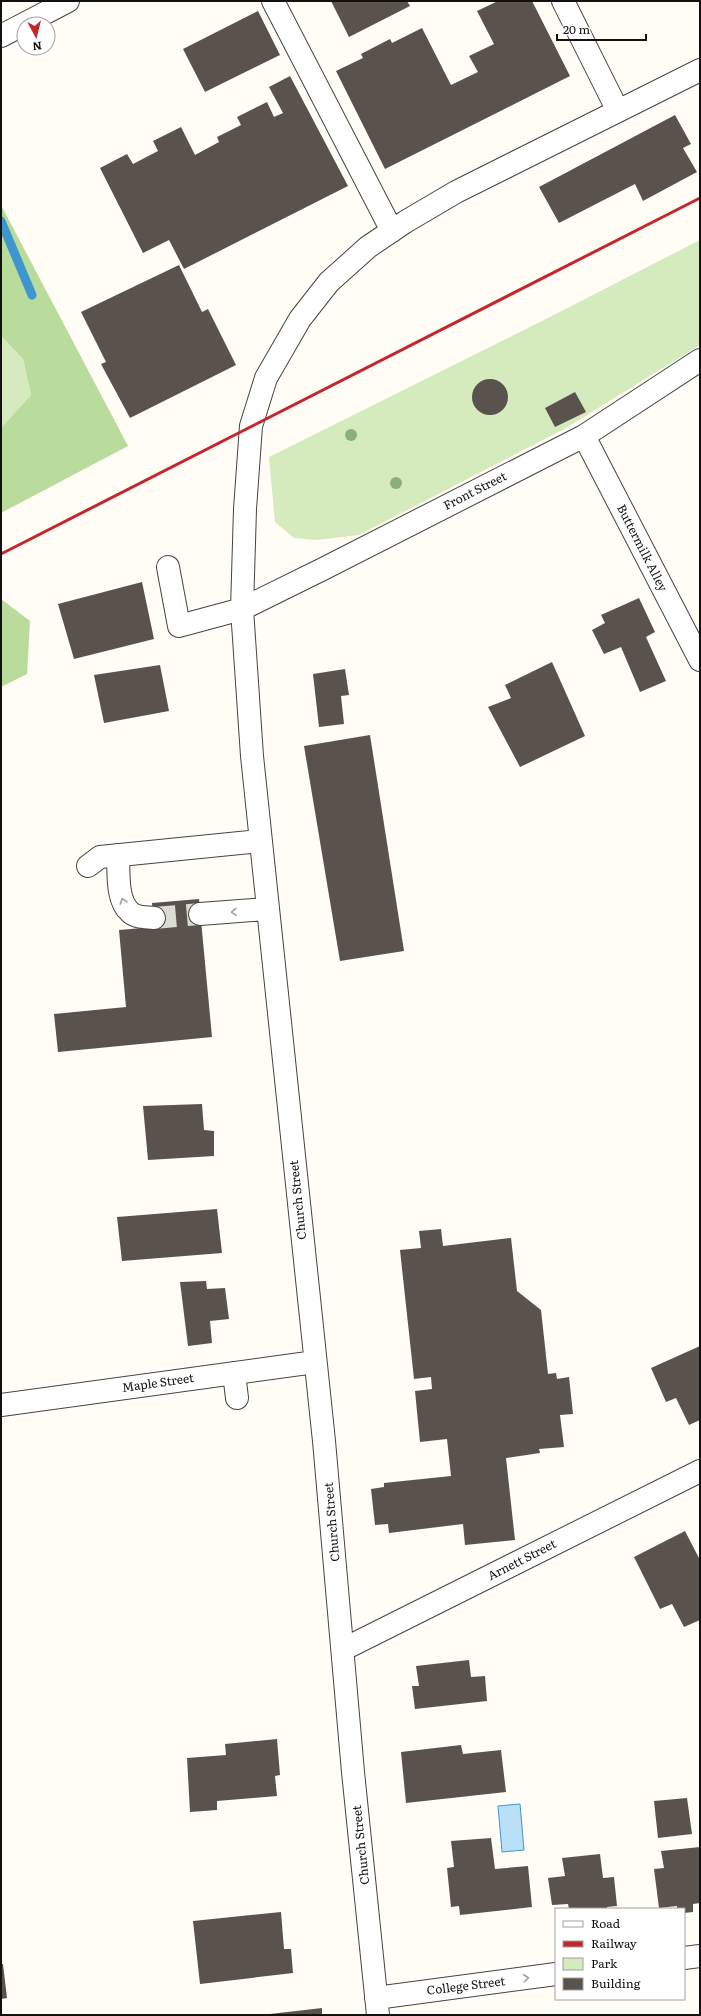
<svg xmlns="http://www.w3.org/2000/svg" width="701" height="2016" font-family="Literata,serif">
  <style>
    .green { fill: #d5ebbd }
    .forest { fill: #b9dc9c }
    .water { fill: #b9e0f7; stroke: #3f96cf }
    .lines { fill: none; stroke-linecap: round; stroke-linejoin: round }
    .stream { stroke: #3f96cf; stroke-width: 9 }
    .building { fill: #5a524d }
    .minor-tunnel { stroke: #dbdad3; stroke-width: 22; stroke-dasharray: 22 11; stroke-linecap: butt }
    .minor-casing { stroke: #444; stroke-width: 24 }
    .minor { stroke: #fff; stroke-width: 22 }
    .rail { stroke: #c4262e; stroke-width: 3 }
    .tree { fill: #8dad7f }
    .oneway { stroke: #a0a0a0 }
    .labels { text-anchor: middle; stroke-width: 4; stroke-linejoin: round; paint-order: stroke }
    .street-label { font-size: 12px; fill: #111; stroke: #fff }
  </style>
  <rect width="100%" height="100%" fill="#fffdf5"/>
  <path class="green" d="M700 240V345L566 428 359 535 317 540 294 538 275 522 269 457 544 320Z
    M1 336 23 359 31 395 1 428Z"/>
  <path class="forest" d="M1 205 128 446 1 513V428L31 395 23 359 1 336Z
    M1 599 30 621 27 674 1 687Z"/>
  <path class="water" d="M520 1804 524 1850 502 1852 498 1806Z"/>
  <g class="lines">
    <path class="stream" d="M1 221 32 295"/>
  </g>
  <path class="building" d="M331 1H407L410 6 349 37Z
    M498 1H532L570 76 385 169 336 71 363 58 361 54 390 39 392 43 422 28 451 85 478 72 469 56 494 44 477 11Z
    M258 11 280 55 205 92 183 49Z
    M290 76 348 186 184 269 169 240 143 253 100 168 127 154 133 164 158 151 153 141 181 127 195 155 219 142 217 137 241 125 237 117 267 102 274 117 283 113 269 87Z
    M675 115 691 144 683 148 697 172 643 201 635 184 559 223 539 187Z
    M179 265 202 312 208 309 236 365 130 418 101 364 106 362 81 312Z
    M472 397a18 18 0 1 1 36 0a18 18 0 1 1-36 0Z
    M575 392 586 412 555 427 545 408Z
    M142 582 154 639 74 659 58 604Z
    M639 598 655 632 646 637 666 681 640 692 621 647 604 654 592 630 605 623 601 615Z
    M552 662 585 736 520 767 488 707 511 698 505 685Z
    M160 665 169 711 104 723 94 675Z
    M345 669 349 695 341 696 344 724 319 727 313 674Z
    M370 735 404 951 340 961 304 746Z
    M199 899 212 1037 58 1052 54 1014 126 1007 119 930 154 927 152 903Z
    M202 1104 204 1130 214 1131V1156L148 1160 143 1106Z
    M217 1209 222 1253 122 1261 117 1217Z
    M441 1229 443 1246 511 1238 517 1291 541 1310 548 1374 556 1373 557 1379 569 1377 573 1414 560 1415 564 1447 539 1449 540 1453 506 1458 515 1540 465 1545 463 1524 389 1533 388 1524 375 1525 371 1489 384 1487V1483L451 1476 447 1439 420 1442 415 1391 432 1389 431 1377 414 1379 400 1250 421 1248 419 1231Z
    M206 1281 207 1289 225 1288 229 1319 210 1321 212 1343 188 1346 180 1282Z
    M700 1346V1420L689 1425 676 1398 666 1402 651 1368Z
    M685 1531 700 1560V1620L684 1627 672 1604 660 1609 634 1557Z
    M469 1660 471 1677 485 1676 487 1701 415 1709 412 1686H419L416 1666Z
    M277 1739 280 1775 275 1776 277 1796 217 1801V1810L190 1812 187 1758 226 1755 225 1744Z
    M461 1745 463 1754 501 1750 506 1792 406 1803 401 1752Z
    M687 1798 692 1834 658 1838 654 1801Z
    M491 1838 495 1869 528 1866 532 1907 460 1915 459 1906 451 1907 447 1868 454 1867 451 1841Z
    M700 1847V1903L693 1904V1912L684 1913V1909H677V1906L659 1908 654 1869 664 1868 661 1851Z
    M600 1854 603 1878 614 1877 617 1906 607 1907V1909H569L568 1904 552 1905 548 1878 565 1876 562 1858Z
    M281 1912 284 1949H291L293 1973 200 1984 193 1921Z
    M1 1964H3L7 1998 1 1999Z
    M322 2008V2015H270V2014Z"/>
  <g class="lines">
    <path class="minor-tunnel" d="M154 918 200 914"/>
    <defs>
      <path id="minor" d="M273 1 392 231
        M563 1 618 111
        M1 36 68 1
        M584 436 700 660
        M168 567 179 626 242 609 323 569 584 436 700 360
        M118 855C119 872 116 900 130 912 136 918 146 917 154 918
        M88 866 100 857 260 841
        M200 914 267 909
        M234 1373 237 1398
        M1 1405 315 1362
        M344 1649 700 1471
        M684 1958 700 1956
        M376 1998 556 1974
        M378 2015 353 1772 324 1441 252 756 242 609 245 509 251 426 266 378 300 319 329 282 368 247 405 222 456 192 700 70"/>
    </defs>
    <use href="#minor" class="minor-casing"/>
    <use href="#minor" class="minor"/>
    <path class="rail" d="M1 554 700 198"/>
  </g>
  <g class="tree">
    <circle cx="351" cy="435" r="6"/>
    <circle cx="396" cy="483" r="6"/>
  </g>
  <defs><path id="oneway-chevron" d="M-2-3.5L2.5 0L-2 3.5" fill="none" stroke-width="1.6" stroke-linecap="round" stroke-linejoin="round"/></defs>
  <g class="oneway">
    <use href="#oneway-chevron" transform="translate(123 901) rotate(-108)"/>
    <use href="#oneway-chevron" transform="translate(234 912) rotate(176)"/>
    <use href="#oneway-chevron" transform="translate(526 1978) rotate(-7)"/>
  </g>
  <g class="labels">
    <g class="street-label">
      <text transform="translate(475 491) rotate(-27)" y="4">Front Street</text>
      <text transform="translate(642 548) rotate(63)" y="4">Buttermilk Alley</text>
      <text transform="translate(298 1200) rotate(-96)" y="4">Church Street</text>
      <text transform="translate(158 1383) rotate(-8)" y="4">Maple Street</text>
      <text transform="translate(332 1522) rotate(-95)" y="4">Church Street</text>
      <text transform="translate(522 1560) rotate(-27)" y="4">Arnett Street</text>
      <text transform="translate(361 1845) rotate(-96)" y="4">Church Street</text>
      <text transform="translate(466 1986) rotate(-7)" y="4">College Street</text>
    </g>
  </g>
  <rect width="701" height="2016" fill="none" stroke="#111111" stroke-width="4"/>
  <rect x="555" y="1908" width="130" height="92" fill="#ffffff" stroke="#a0a0a0"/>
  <rect x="563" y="1921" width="20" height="6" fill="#ffffff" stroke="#a0a0a0"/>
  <text x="591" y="1928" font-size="12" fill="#111111">Road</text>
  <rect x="563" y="1941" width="20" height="6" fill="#c4262e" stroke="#a0a0a0"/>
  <text x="591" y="1948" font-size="12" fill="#111111">Railway</text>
  <rect x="563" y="1958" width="20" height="12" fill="#d5ebbd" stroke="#a0a0a0"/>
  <text x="591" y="1968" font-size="12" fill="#111111">Park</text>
  <rect x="563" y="1978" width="20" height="12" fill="#5a524d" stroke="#a0a0a0"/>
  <text x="591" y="1988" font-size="12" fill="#111111">Building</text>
  <g transform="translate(36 36) rotate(173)"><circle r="19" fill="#ffffff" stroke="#a0a0a0"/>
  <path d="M0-3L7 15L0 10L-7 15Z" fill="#c4262e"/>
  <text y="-6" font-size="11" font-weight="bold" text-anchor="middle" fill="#111111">N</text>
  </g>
  <path d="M557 34v6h89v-6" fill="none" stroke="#111111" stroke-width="2"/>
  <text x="563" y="34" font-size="12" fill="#111111" stroke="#ffffff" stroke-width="3" paint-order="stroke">20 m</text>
</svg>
